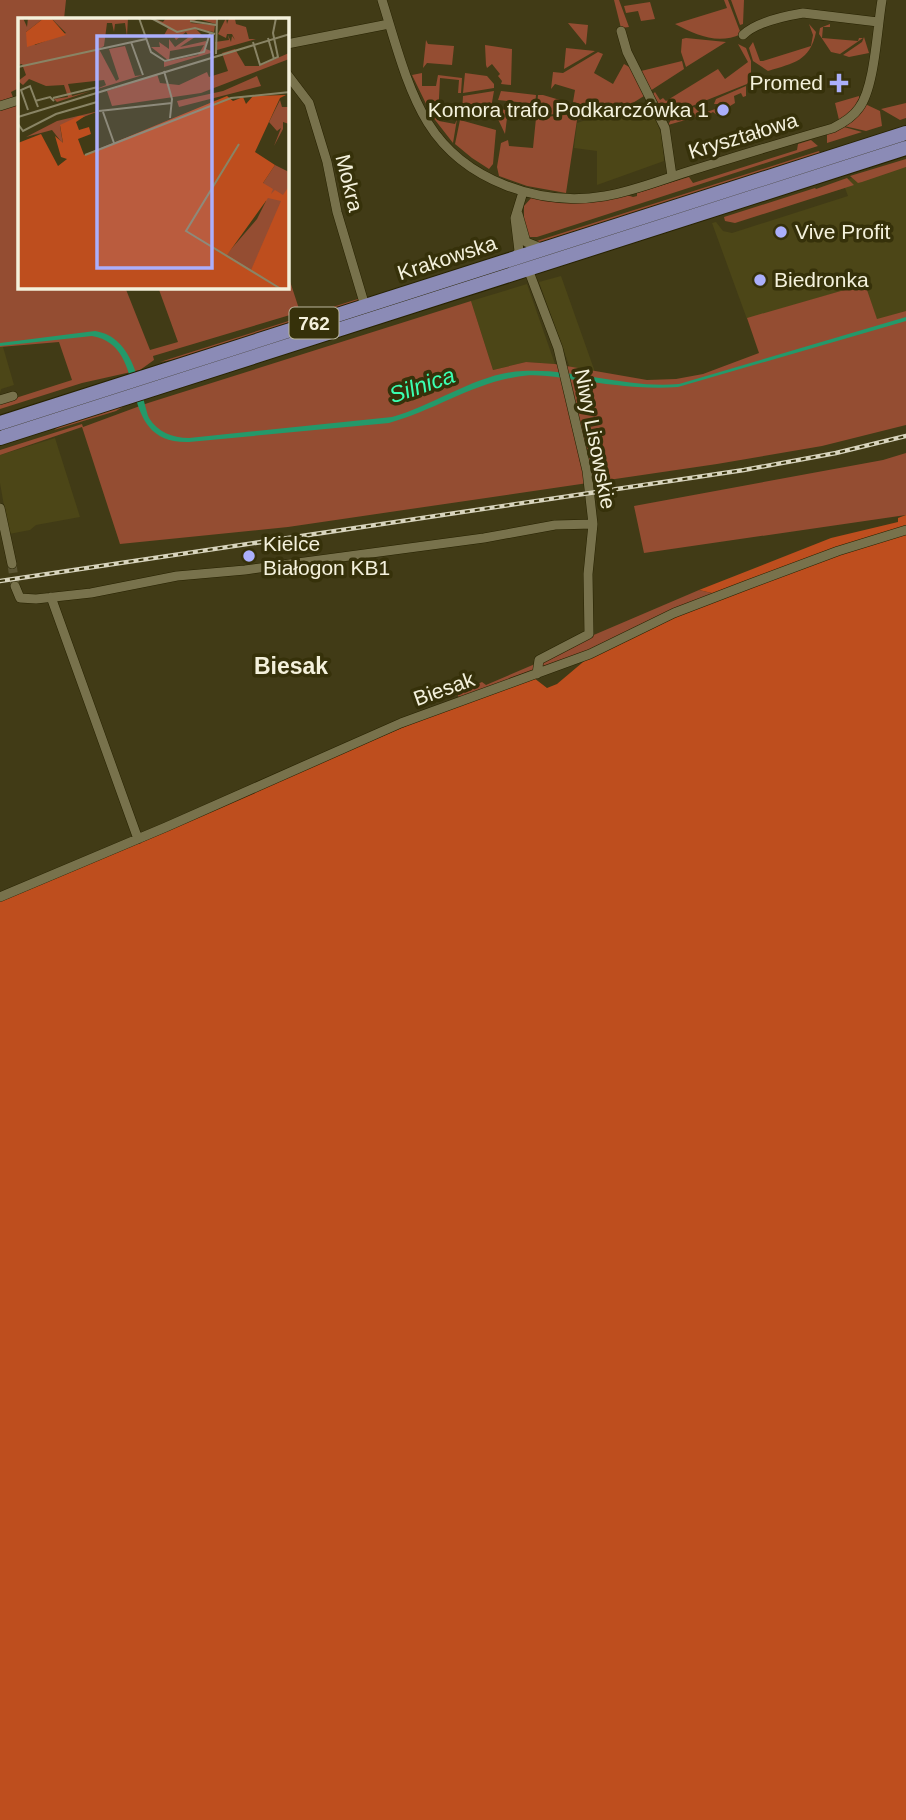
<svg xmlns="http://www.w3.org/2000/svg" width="906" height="1820" font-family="Arial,sans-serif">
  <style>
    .built { fill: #4c4617 }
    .green { fill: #944d32 }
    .forest { fill: #be4e1e }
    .water { fill: #24996a }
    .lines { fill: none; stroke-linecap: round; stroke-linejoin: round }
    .minor-tunnel { stroke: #5c5634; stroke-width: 9; stroke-dasharray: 9 4.5; stroke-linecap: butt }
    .minor-casing { stroke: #272200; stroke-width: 10 }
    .primary-casing { stroke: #272200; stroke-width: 16 }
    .minor { stroke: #78724c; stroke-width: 9 }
    .primary { stroke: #8b8bb6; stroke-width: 14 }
    .rail-casing { stroke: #d8d4bd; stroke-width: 4.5 }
    .rail { stroke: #36310a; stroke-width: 2; stroke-dasharray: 5; stroke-linecap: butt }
    .poi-dot { fill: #abaffb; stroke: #36310a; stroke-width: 2.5 }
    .labels { text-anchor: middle; stroke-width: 7; stroke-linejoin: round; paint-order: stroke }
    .shield { fill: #36310a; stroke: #bbb79d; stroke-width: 2 }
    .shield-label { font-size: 19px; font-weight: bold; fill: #f4f1dc }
    .poi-label { font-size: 21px; fill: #f4f1dc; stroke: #36310a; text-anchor: start }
    .street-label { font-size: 21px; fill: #f4f1dc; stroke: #36310a }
    .water-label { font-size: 23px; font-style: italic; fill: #3affb1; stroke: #36310a }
    .neighbourhood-label { font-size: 23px; font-weight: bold; fill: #f4f1dc; stroke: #36310a }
    .inset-road { fill: none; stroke: #898465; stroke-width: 2 }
    .view { fill: #abaffb; fill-opacity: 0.15; stroke: #abaffb; stroke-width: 3.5 }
    .inset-edge { fill: none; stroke: #f4f1dc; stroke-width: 3.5 }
  </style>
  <rect width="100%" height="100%" fill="#413b16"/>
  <path class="built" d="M606 113 655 117 662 136 664 161 597 185V151L574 148 577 123Z
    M906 163V311L877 320 865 284 747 319 712 223 716 222 723 231 732 233 848 196 845 188 818 196 816 190 872 171Z
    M561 276 595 372 570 368 539 282Z
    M527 284 555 364 526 362 493 370 471 301Z
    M0 347H3L14 385 1 389 0 393Z
    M55 438 80 517 36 525 30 530 9 534 0 483V455Z"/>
  <path class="green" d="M0 0H66L64 19H19V88L11 92 14 100 0 103Z
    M614 0H619L629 27 621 28Z
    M724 0H728L741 34C718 45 696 35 675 24L727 8Z
    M731 0H744L743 24 740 25Z
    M650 2 655 19 641 21 638 11 626 13 624 6Z
    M568 23 588 25 586 45Z
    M809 24 816 32C810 61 794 63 768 71L753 61 749 48 753 42 760 61H763L811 46 813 35Z
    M830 24V27H823L822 38 858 41 859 38H863L861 30 863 38 840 54 831 52 819 34 820 28Z
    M864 37 869 53 849 57 843 55 862 42Z
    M686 38 726 42 686 67 681 52 682 39Z
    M426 40 428 44 454 46 452 65 427 63 423 68Z
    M738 44 746 48 751 61V78L747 84 672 114 664 113 653 94 655 92 660 100 663 98 666 101 718 69 725 79 748 62Z
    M485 45 512 49 511 85 501 84 502 81 498 76 500 74 492 64 487 68 486 65Z
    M566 48 595 51 564 69Z
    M598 52 603 54 594 73 613 84 624 64 631 68 644 96 623 109 592 107 573 102 575 90 555 84 551 89 553 72 563 73Z
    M682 61 684 69 650 91 641 71Z
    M422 73V86H436L438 75 462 78 461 93H458L459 80 440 78 438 118 439 121 455 124 457 119 453 143 432 116 412 75Z
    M465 73 487 76 494 84V88L463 93Z
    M746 86V96L743 97 741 93 734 96 735 103 725 109 724 106 720 107 722 114 717 115 713 112 706 116 704 113 718 108 719 104H714L716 99Z
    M494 91 489 119H477L462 113 463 96Z
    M501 91 536 95 534 117 525 116 526 103 498 100Z
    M538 95H543L594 110 536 116Z
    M859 96 860 101 851 112 839 120 835 103Z
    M19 103V287H125L150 350 178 342 158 287H287V272L300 312 153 356 154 360 140 370 82 383 0 409V403L72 380 59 342 0 347V108Z
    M906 103V118L900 120 881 109Z
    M865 104 880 111 882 126 866 131 844 126Z
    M694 107 699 112V119L696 117 668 125 673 116Z
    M498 109 508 110 505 134 497 117Z
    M602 111 619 112H605L577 120 566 193 527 186 499 176 497 167 501 143 508 140 509 146 533 148 536 118Z
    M460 120 496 130 493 164 489 169 472 158 455 144Z
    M844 127 862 132 827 143V134Z
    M811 140 818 146 537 237H529L524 222V206L532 197 624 194 633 197 637 196V193L689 177 693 183 797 150 798 144Z
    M819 151 820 153 803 161 627 218 597 224 538 243 530 242 537 241Z
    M906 159V167L862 182 858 183 850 176Z
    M847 178 854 185 735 223 725 221 724 217 815 188 816 189Z
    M865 284 877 319 906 311V425L822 446 717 464 288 527 120 544 82 427 0 455V450L82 424 83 427 148 403 471 301 493 370 526 362 555 364 647 380 676 379 703 374 759 353 747 318Z
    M361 298 360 302 174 363 171 360 160 362Z
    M129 403 116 411 54 430 60 426Z
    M906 453V515L644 553 634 506 883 460Z
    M699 590 716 594 583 653 545 668 541 666 542 662 589 637Z
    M535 664 534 670 459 698 457 693 482 682 486 685Z"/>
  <path class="forest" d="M906 515V528L716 594 699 590 831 538 898 522V518Z
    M906 533V1820H0V901L455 705 534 678 547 688 557 684 589 657 659 623 839 553Z"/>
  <path class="water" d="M906 317V321L678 387C643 390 609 384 575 380 556 377 535 373 516 377 472 384 433 411 389 423L189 442C112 444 153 346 92 336L0 346V343L95 331C135 337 139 388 149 418 158 432 172 438 189 438L392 417C436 405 477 373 523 371 575 368 627 389 679 384Z"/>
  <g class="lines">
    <path class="minor-tunnel" d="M12 564 15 586"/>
    <defs>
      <path id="minor" d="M382 0C395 41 406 87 428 123 464 181 540 207 605 196 636 191 666 178 696 169 742 155 787 141 833 128 843 123 853 117 859 108 875 87 877 28 882 0
        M621 31 627 52 665 128 672 176
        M743 35C756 22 785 16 803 13L878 22
        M287 44 389 24
        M287 74 309 103 327 162 337 212 365 306
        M0 106 19 100
        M518 214 526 242 541 248
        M515 257 519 251 515 218 523 192
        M528 269 558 348 587 471 593 524 588 574 589 634 539 660 537 674
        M0 400 13 396
        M0 508 12 564
        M15 586 20 598 36 599 91 593 177 576 245 570 484 538 555 525 593 524
        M51 597 138 839
        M0 897 166 827 401 723 590 654 674 613 747 585 838 551 906 530"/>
      <path id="primary" d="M0 423 906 133
        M0 438 906 148"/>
    </defs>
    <use href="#minor" class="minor-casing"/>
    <use href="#primary" class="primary-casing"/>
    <use href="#minor" class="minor"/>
    <use href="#primary" class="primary"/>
    <defs>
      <path id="rail" d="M0 581 744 470 836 453 906 436"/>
    </defs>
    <use href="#rail" class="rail-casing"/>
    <use href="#rail" class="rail"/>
  </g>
  <g class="poi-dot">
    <path d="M835.5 72.5h7v7h7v7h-7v7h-7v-7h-7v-7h7z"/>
    <circle cx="723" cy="110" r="7"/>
    <circle cx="781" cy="232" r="7"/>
    <circle cx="760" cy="280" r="7"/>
    <circle cx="249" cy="556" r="7"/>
  </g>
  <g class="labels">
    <rect class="shield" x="289.5" y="307.5" width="49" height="31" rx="5"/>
    <g class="shield-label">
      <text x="314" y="330">762</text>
    </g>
    <g class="poi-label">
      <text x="823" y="90" text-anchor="end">Promed</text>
      <text x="709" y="117" text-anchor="end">Komora trafo Podkarczówka 1</text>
      <text x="795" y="239">Vive Profit</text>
      <text x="774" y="287">Biedronka</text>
      <text x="263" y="551">Kielce<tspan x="263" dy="24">Białogon KB1</tspan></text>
    </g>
    <g class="street-label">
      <text transform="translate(743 136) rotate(-17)" y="7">Kryształowa</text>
      <text transform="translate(349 183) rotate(76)" y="7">Mokra</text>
      <text transform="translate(447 258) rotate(-18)" y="7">Krakowska</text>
      <text transform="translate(595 439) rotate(79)" y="7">Niwy Lisowskie</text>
      <text transform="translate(444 689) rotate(-20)" y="7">Biesak</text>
    </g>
    <g class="water-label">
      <text transform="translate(422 385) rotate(-19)" y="8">Silnica</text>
    </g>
    <g class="neighbourhood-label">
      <text x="291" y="674">Biesak</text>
    </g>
  </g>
  <g transform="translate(18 18)">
    <rect width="271" height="271" fill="#413b16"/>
    <path d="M5 0 9 9 10 0H26L8 14 17 27 48 15 33 0H110L109 18 107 5 97 6 96 14 94 5H89L86 28 81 31 98 63 101 61 91 31 107 28 117 58 125 57 76 72 88 67 86 62 50 66 54 78 73 73 39 84 36 81 50 79 46 67 28 68 11 61 5 67 0 63 8 57 4 46 0 47V0ZM134 0 145 4 148 0H198V6L180 1 172 5 197 7 196 14 178 11 187 20 177 19 162 29 188 23V31L196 34 146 49V44L180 37 186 27 152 33 151 43 133 29H142L141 24 151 31V21L157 29 171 19 168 14 158 22 155 17 145 19 150 10ZM208 0 209 6 211 0 217 1 218 6 228 9 231 21H238L199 32 197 24 211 22 210 17 213 24 214 18 217 22 214 16H209L208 20 200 16ZM217 31 227 48H241L271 35V41L183 75 94 88 89 73 139 56 142 65 161 67 189 54 191 59 210 53 204 35ZM239 58 243 68 161 89 159 83 205 73ZM262 82 264 89H271V106L265 104V111L256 128 263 110 259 113 251 104ZM81 93 42 108 45 126 34 112 8 119 39 103ZM257 147 271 154V168L233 253 208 237 239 201 248 183 245 165Z" fill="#944d32"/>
    <path d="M26 0H33L48 17 9 29 8 14ZM268 77 262 80 237 134 257 147 245 165 255 171 253 176 257 172 265 177 271 168V271H0V125L23 116 40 148 49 141 43 139 37 118 45 125 42 107 61 98H67L58 104 61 112 71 109 73 116 60 121 66 137 209 78 215 83 225 79 228 86 235 78ZM250 180 263 183 233 252 209 237Z" fill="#be4e1e" fill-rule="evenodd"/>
    <path class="inset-road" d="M121 0 133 34 147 43 186 34 192 15M133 0 159 14 177 10 197 16M172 3 198 7M250 20 256 41M113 24 125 57M235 24 242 47 260 39 255 15 258 0M198 36 199 0M0 49 128 21M146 53 154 81 152 100M35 80 80 69M17 83 32 79 36 83M10 92 3 72 12 68 20 89M81 93 154 85M85 94 96 125M0 99 272 16M0 106 5 113 38 96 79 84M221 126 168 213 263 271M67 137 213 80 272 74"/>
    <path class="view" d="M79 18H194V250H79Z"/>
    <rect width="271" height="271" class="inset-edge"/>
  </g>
</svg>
